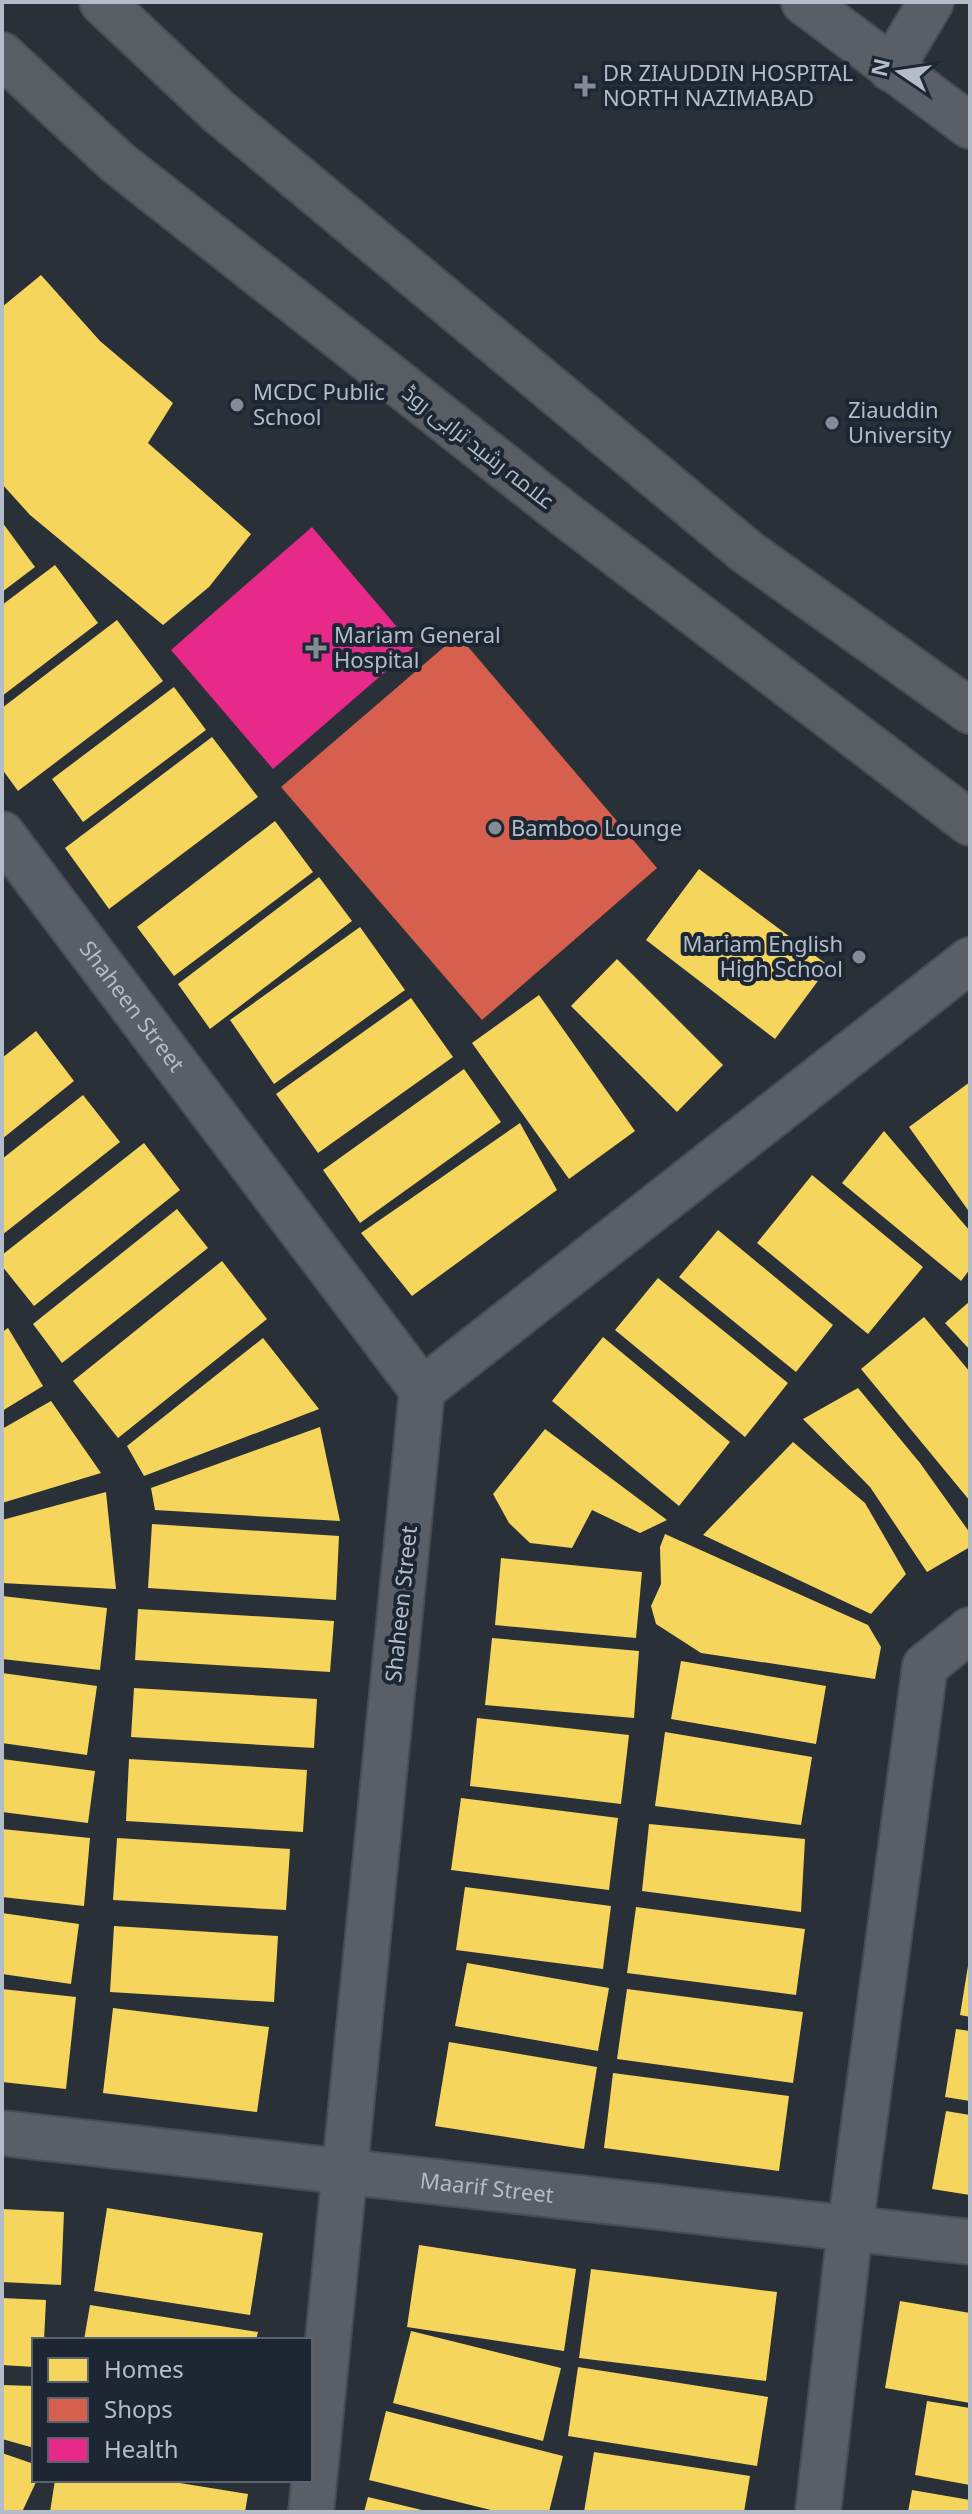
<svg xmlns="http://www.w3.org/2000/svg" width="972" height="2514" font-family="'Noto Sans',Cairo,sans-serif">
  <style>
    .homes { fill: #f6d55c }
    .shops { fill: #d6604d }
    .health { fill: #e7298a }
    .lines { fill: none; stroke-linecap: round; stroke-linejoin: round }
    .minor-casing { stroke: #484c53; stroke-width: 48 }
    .secondary-casing { stroke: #484c53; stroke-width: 48 }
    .minor { stroke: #5a5e66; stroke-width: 44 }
    .secondary { stroke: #595d64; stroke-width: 44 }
    .poi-dot { fill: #848b96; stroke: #1d2633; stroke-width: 3 }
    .labels { text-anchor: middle; stroke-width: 8; stroke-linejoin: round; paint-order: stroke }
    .poi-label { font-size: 22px; fill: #b4bcc9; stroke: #1d2633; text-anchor: start }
    .street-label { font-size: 22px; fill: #b4bcc9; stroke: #1d2633 }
  </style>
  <rect width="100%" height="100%" fill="#2a3038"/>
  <path class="homes" d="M41 275 100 341 173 403 148 443 251 534 209 587 163 625 30 515 2 484V307Z
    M2 522 35 567 2 592Z
    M55 565 98 623 2 696V605Z
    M117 620 163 681 18 791 2 769V708Z
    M174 687 206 730 83 822 52 779Z
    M212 737 258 797 109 909 65 848Z
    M275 821 313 872 174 976 137 927Z
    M699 869 829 966 775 1039 646 940Z
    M319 877 352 921 210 1029 178 984Z
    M360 927 405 990 274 1084 230 1020Z
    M617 959 723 1065 677 1112 571 1006Z
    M539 995 635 1131 569 1179 472 1043Z
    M411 998 453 1057 318 1153 276 1094Z
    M36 1031 74 1081 2 1139V1058Z
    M464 1069 501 1122 360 1223 323 1170Z
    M970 1082V1213L909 1127Z
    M83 1095 120 1142 2 1235V1159Z
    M520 1123 557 1190 412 1296 361 1233Z
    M884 1131 970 1231V1269L961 1281 842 1183Z
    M144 1143 180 1190 34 1306 2 1266V1255Z
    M812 1175 923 1267 868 1334 757 1243Z
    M177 1209 208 1248 62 1363 33 1324Z
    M718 1230 833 1325 796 1372 679 1277Z
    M222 1261 267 1319 118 1438 73 1381Z
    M658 1278 788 1383 745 1437 615 1330Z
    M970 1301V1350L945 1323Z
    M924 1317 970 1372V1501L861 1369Z
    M8 1328 43 1386 2 1411V1332Z
    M603 1337 730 1442 679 1506 552 1401Z
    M263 1338 319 1409 144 1476 127 1446Z
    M858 1388 920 1463 970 1533V1547L927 1572 870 1487 803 1419Z
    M51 1401 101 1473 2 1503V1429Z
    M320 1427 340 1521 155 1510 151 1488Z
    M545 1429 667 1520 640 1533 592 1510 572 1548 530 1543 509 1523 493 1494Z
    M793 1442 865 1503 906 1574 871 1614 703 1535Z
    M106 1492 116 1589 2 1583V1520Z
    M152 1524 339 1536 336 1600 148 1588Z
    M665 1534 868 1625 881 1647 875 1679 701 1653 656 1624 651 1606 661 1584 660 1547Z
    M501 1558 642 1572 636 1638 495 1625Z
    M2 1596 107 1608 100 1670 2 1659Z
    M138 1609 334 1621 330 1672 135 1660Z
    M492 1638 639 1651 634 1718 485 1705Z
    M681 1661 826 1686 816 1744 671 1719Z
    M2 1673 97 1686 87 1755 2 1743Z
    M134 1688 317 1699 314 1748 131 1737Z
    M477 1718 629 1735 621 1804 470 1786Z
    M665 1732 812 1757 801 1825 655 1806Z
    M2 1759 95 1771 88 1823 2 1812Z
    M129 1759 307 1770 303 1832 126 1821Z
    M461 1798 618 1818 609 1890 451 1870Z
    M649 1824 805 1839 801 1912 642 1891Z
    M2 1829 90 1838 84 1906 2 1897Z
    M117 1838 290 1849 286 1910 113 1900Z
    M465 1887 611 1906 603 1969 456 1950Z
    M636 1907 805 1929 796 1995 627 1973Z
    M2 1913 79 1924 71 1984 2 1974Z
    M114 1926 278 1936 274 2002 110 1992Z
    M467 1963 609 1988 598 2051 455 2026Z
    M968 1966H970V2017L960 2015Z
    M2 1989 76 1997 66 2089 2 2082Z
    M627 1989 803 2012 793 2083 617 2059Z
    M113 2008 269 2027 257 2112 103 2093Z
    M956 2029 970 2031V2101L945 2097Z
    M449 2042 597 2067 584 2149 435 2126Z
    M613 2073 789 2096 779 2171 604 2148Z
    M946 2111 970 2115V2195L932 2189Z
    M107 2208 263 2233 250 2315 94 2291Z
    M2 2209 64 2212 61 2285 2 2282Z
    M419 2245 576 2269 564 2351 407 2327Z
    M591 2269 777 2292 766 2381 579 2358Z
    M2 2298 46 2300 44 2340H34V2367L2 2365Z
    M900 2301 970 2313V2403L885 2388Z
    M90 2305 258 2332 256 2340H84Z
    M411 2331 561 2368 543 2441 393 2403Z
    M578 2367 768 2397 757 2466 568 2436Z
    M2 2385 34 2386V2448L2 2439Z
    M927 2401 970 2408V2485L915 2475Z
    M386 2411 563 2456 549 2512H499L369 2480Z
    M594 2452 750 2476 744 2512H584Z
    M2 2453 34 2464V2480H37L22 2512H2Z
    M55 2480H161L248 2494 245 2512H50Z
    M912 2490 970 2500V2512H908Z
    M368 2497 426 2511V2512H364Z"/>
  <path class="shops" d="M458 635 657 868 482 1020 281 787Z"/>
  <path class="health" d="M312 527 414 647 273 769 171 650Z"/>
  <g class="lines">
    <defs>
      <g id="minor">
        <path d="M804 2 970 126"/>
        <path d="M891 69 931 2"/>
        <path id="s1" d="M2 834 422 1390 311 2512"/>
        <path d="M422 1390 970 960"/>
        <path id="s2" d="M2 2133 970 2242"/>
        <path d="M818 2512 850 2229 925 1666 970 1630"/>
      </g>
      <path id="secondary" d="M102 2 219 112 747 552 970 711
        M2 55 117 162 567 516 970 823"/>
    </defs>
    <use href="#minor" class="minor-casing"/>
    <use href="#secondary" class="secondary-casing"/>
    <use href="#minor" class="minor"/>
    <use href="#secondary" class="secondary"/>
  </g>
  <g class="poi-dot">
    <path d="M581 74h8v8h8v8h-8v8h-8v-8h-8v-8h8z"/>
    <circle cx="237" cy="405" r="8"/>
    <circle cx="832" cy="423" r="8"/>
    <path d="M312 636h8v8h8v8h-8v8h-8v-8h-8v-8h8z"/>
    <circle cx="495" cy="828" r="8"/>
    <circle cx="859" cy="957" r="8"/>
  </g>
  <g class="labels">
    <g class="poi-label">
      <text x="603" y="81">DR ZIAUDDIN HOSPITAL<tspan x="603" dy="25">NORTH NAZIMABAD</tspan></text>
      <text x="253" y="400">MCDC Public<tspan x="253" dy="25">School</tspan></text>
      <text x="848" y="418">Ziauddin<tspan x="848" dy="25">University</tspan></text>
      <text x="334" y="643">Mariam General<tspan x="334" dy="25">Hospital</tspan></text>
      <text x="511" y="836">Bamboo Lounge</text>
      <text x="843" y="952" text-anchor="end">Mariam English<tspan x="843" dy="25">High School</tspan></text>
    </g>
    <g class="street-label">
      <text transform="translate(479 447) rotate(38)" y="8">علامہ رشید ترابی روڈ</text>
      <text dy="8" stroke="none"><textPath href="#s1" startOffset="216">Shaheen Street</textPath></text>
      <text transform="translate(401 1604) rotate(-84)" y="8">Shaheen Street</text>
      <text dy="8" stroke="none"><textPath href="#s2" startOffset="488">Maarif Street</textPath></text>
    </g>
  </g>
  <rect width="972" height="2514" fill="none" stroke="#b4bcc9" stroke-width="8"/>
  <rect x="32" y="2338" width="280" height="144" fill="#1d2633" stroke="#59626f" stroke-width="2"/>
  <rect x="48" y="2358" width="40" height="24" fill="#f6d55c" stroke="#59626f" stroke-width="2"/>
  <text x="104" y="2378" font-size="24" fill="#b4bcc9">Homes</text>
  <rect x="48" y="2398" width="40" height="24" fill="#d6604d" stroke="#59626f" stroke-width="2"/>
  <text x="104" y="2418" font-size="24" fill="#b4bcc9">Shops</text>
  <rect x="48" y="2438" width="40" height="24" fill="#e7298a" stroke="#59626f" stroke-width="2"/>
  <text x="104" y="2458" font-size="24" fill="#b4bcc9">Health</text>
  <g transform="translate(900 72) rotate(283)" stroke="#1d2633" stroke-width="6" paint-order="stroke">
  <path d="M0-6L14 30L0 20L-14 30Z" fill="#b4bcc9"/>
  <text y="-12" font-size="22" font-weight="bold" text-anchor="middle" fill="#b4bcc9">N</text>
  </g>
</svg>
